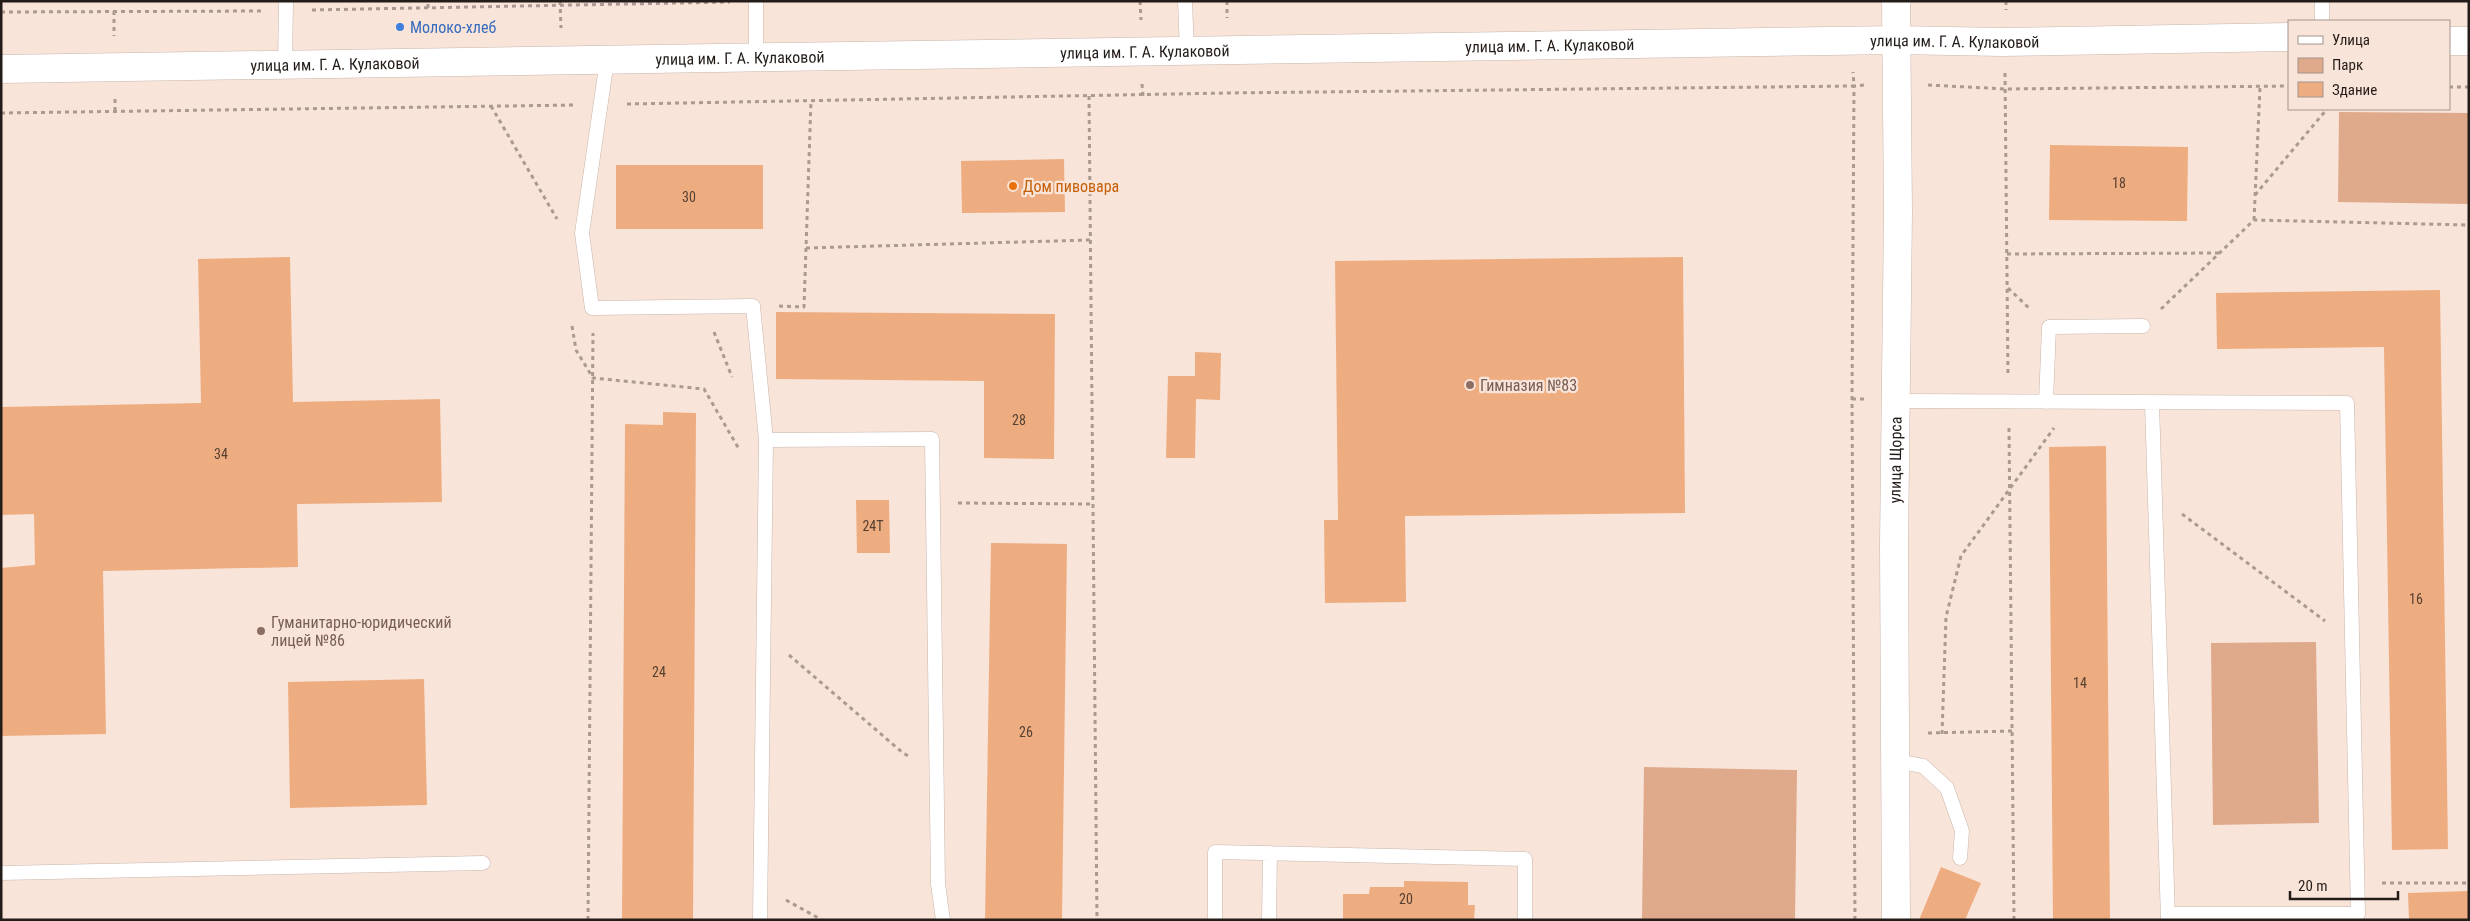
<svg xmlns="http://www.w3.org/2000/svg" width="2470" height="921" font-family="'Roboto Condensed',sans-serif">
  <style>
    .green { fill: #dfa98b }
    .building { fill: #eead81 }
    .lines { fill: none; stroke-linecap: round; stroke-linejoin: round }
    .service-casing { stroke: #c9b5aa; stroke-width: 15 }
    .minor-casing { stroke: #c9b5aa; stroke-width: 29 }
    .path { stroke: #aa9a92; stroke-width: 3; stroke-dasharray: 4 4; stroke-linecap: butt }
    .service { stroke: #fff; stroke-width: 14 }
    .minor { stroke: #fff; stroke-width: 28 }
    .shop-dot { fill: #3f7fe0; stroke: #f9e4d9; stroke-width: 2 }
    .food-dot { fill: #e8710a; stroke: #f9e4d9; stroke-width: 2 }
    .education-dot { fill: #8d6e63; stroke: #f9e4d9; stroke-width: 2 }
    .labels { text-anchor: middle; stroke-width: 4.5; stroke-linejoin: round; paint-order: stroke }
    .number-label { font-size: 14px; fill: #564032 }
    .shop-label { font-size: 16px; fill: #366cbe; stroke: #f9e4d9; text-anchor: start }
    .street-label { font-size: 16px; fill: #241c18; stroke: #f9e4d9 }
    .food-label { font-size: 16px; fill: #c56008; stroke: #f9e4d9; text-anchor: start }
    .education-label { font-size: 16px; fill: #785e54; stroke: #f9e4d9; text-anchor: start }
  </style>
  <rect width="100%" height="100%" fill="#f9e4d9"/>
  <path class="green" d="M2339 112 2469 113V204L2338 202Z
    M2316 642 2319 823 2213 825 2211 643Z
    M1644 767 1797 770 1795 920H1642Z"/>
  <path class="building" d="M2050 145 2188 147 2187 221 2049 220Z
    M1064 159 1065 212 962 213 961 161Z
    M616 165H763V229H616Z
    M290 257 293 402 440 399 442 502 297 504 298 567 103 571 106 734 1 736V568L35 565 34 514 1 515V407L201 403 198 259Z
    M1683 257 1685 513 1405 516 1406 602 1325 603 1324 520H1338L1335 261Z
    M2440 290 2448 849 2392 850 2384 347 2217 349 2216 293Z
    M776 312 1055 314 1054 459 984 458V381L776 379Z
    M1195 352 1221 353 1220 400 1196 399 1195 458H1166L1168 376H1195Z
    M663 412 696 413 693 920H622L625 424 663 425Z
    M2106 446 2110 920H2053L2049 447Z
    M856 500H889L890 553H857Z
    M991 543 1067 544 1062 920H985Z
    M424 679 427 805 290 808 288 682Z
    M1941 867 1981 883 1965 920H1919Z
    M1404 881 1468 882V905H1475L1474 920H1343V894H1369L1370 887H1404Z
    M2469 891V920H2409L2408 893Z"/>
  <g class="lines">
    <defs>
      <path id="service" d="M756 1V57
        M1185 1 1187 51
        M2322 1V21
        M607 60 582 233 592 308 753 306 766 440 760 920
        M285 64 286 1
        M1896 401 2347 403 2358 914H2168
        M2046 402 2049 327 2143 326
        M2152 403 2168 920
        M766 440 932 439 938 884 943 920
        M1895 761 1923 766 1947 788 1962 831 1960 858
        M1 873 483 863
        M1215 920V852L1525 859V920
        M1269 920 1270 853"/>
      <g id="minor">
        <path d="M2449 41H2469"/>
        <path id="s1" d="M1 69 1896 40 2002 42 2289 37"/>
        <path id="s2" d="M1896 920 1894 545 1898 212 1896 1"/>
      </g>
    </defs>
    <use href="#service" class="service-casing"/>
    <use href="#minor" class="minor-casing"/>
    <path class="path" d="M560 1 561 28
      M1140 1 1141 20
      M1227 1V18
      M2006 1V10
      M428 8V1
      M312 10 730 2
      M114 11V36
      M1 12 261 11
      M2005 73 2008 377
      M1142 84 1143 96
      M1928 85 2006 89 2289 86
      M2449 87H2469
      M1089 96 1097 920
      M115 99V111
      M627 104 1227 93 1854 86 1853 72
      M491 106 557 219
      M1 113 576 105
      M2255 195 2327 109
      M2254 220 2260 87
      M806 248 1090 240
      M2007 254 2219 253
      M2008 288 2030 309
      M779 306 804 307 811 100
      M2161 309 2254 220 2469 225
      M572 326 576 350 593 378 704 389 739 449
      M714 332 732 377
      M1852 399H1864
      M2009 428 2014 920
      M958 503 1093 504
      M2182 514 2325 621
      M789 655 903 753 910 757
      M1928 733 2012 731
      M1942 734 1946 617 1961 556 2054 428
      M2382 883H2469
      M786 900 822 920
      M588 920 593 333
      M1855 920 1852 399 1854 86 1864 85"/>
    <use href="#service" class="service"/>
    <use href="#minor" class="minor"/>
  </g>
  <circle class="shop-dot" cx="400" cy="27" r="5"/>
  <circle class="food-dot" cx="1013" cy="186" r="5"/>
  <g class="education-dot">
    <circle cx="1470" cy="385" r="5"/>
    <circle cx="261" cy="631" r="5"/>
  </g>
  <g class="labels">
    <g class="number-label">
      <text x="2119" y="188">18</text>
      <text x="689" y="202">30</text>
      <text x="1019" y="425">28</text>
      <text x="221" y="459">34</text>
      <text x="873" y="531">24Т</text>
      <text x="2416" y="604">16</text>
      <text x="659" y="677">24</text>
      <text x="2080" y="688">14</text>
      <text x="1026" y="737">26</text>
      <text x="1406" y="904">20</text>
    </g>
    <g class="shop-label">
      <text x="410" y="33">Молоко-хлеб</text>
    </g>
    <g class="street-label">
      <text dy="6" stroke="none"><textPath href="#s1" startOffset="1954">улица им. Г. А. Кулаковой</textPath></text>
      <text dy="6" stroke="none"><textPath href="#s1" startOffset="1549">улица им. Г. А. Кулаковой</textPath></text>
      <text dy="6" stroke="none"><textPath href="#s1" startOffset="1144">улица им. Г. А. Кулаковой</textPath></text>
      <text dy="6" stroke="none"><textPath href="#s1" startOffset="739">улица им. Г. А. Кулаковой</textPath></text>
      <text dy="6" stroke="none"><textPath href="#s1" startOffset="334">улица им. Г. А. Кулаковой</textPath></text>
      <text dy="6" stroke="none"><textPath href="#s2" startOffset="460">улица Щорса</textPath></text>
    </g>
    <g class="food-label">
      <text x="1023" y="192">Дом пивовара</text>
    </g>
    <g class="education-label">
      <text x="1480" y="391">Гимназия №83</text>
      <text x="271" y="628">Гуманитарно-юридический<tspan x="271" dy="18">лицей №86</tspan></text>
    </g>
  </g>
  <rect width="2470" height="921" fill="none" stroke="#241c18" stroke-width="5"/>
  <rect x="2288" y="20" width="162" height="90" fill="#f9e4d9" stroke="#a4948c"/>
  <rect x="2298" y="36" width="25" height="8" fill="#ffffff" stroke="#a4948c"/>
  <text x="2332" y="45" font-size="15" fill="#241c18">Улица</text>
  <rect x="2298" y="58" width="25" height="15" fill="#dfa98b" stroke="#a4948c"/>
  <text x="2332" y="70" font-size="15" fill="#241c18">Парк</text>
  <rect x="2298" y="82" width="25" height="15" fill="#eead81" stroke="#a4948c"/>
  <text x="2332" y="95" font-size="15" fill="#241c18">Здание</text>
  <path d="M2290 891v8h108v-8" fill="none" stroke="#241c18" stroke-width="2.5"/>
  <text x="2298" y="891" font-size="15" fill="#241c18" stroke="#f9e4d9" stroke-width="4" paint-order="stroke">20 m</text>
</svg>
